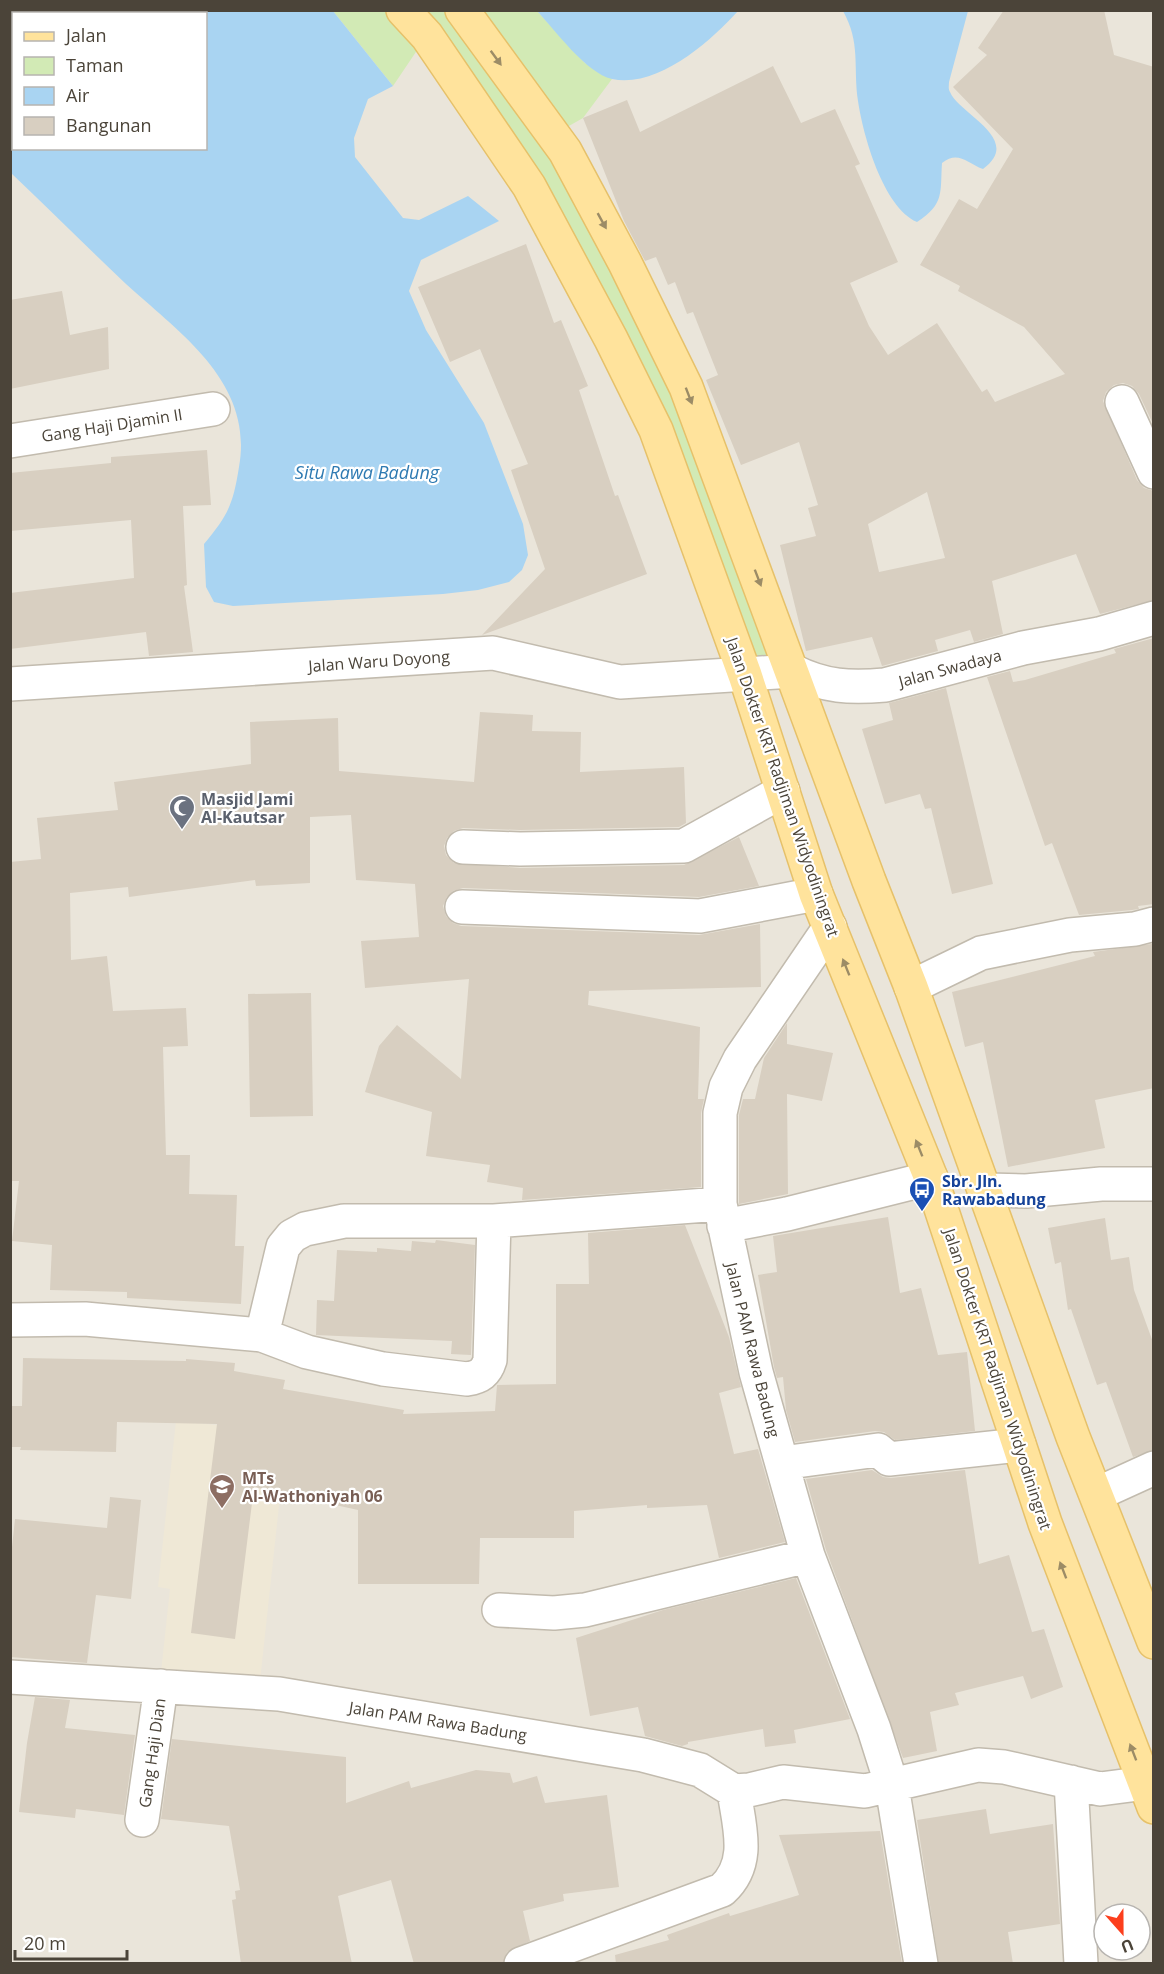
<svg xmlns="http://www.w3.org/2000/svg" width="1164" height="1974" font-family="'Open Sans',sans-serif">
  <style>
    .residential { fill: #eae5da; fill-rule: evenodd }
    .education { fill: #efe8d6 }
    .green { fill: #d2eab5 }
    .water { fill: #a9d4f2; fill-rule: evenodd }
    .building { fill: #d8cfc1; fill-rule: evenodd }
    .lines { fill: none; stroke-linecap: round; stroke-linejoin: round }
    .minor-casing { stroke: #c2bbae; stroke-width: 36 }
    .major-casing { stroke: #e6c16a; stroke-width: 36 }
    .minor { stroke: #fff; stroke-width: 33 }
    .major { stroke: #ffe39c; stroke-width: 33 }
    .oneway { fill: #9c8c66 }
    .labels { text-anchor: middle; stroke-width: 4.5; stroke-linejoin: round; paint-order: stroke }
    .street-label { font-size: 16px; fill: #4b4439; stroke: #fff }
    .worship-label { font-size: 16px; font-weight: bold; fill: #5b616d; stroke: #fff; text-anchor: start }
    .transit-label { font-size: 16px; font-weight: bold; fill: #164399; stroke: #fff; text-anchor: start }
    .education-label { font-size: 16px; font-weight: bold; fill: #785e54; stroke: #fff; text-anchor: start }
    .water-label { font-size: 18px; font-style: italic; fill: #2e7ab2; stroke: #fff }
  </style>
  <rect width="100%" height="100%" fill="#f6f3ec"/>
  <path class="residential" d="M11 11H1153V1963H11ZM14 14H206V148H14ZM1104 1914H1140V1950H1104Z"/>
  <path class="education" d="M176 1421 287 1432 260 1681 161 1672 170 1589 158 1587Z"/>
  <path class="green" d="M333 11H537L585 63 612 79 583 118 553 135 565 151 793 671 745 675 656 430 426 37 393 86Z"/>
  <path class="water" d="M10 11H333L393 86 368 99 354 138 355 157 403 218 419 220 468 196 499 221 421 260 409 291 426 330 484 423 523 524 528 555 522 570 509 582 478 590 443 594 233 606 214 602 206 587 204 544C228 515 233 505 239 467 254 383 181 334 126 284 87 247 50 210 11 173ZM14 14H206V148H14Z
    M537 11H738C711 41 657 89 612 79 586 73 555 30 537 11Z
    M843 11H968L949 82C949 85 948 89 950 92 959 114 1024 139 983 169 967 163 958 150 942 163 940 192 945 204 917 222 883 207 863 135 858 101 853 67 861 43 843 11Z"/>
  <path class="building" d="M1004 10H1104L1114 55 1154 67V426L1139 394 1132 386 1123 383 1114 385 1106 392 1103 401 1137 480 1144 488 1154 491V600L1100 614 1076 554 992 581 1003 634 974 642 970 630 935 640 938 651 882 666 872 637 806 651 780 545 816 536 808 508 818 505 799 442 741 465 706 380 718 375 693 312 687 314 675 282 668 285 656 257 645 261 624 221 583 118 627 100 640 132 773 66 801 123 835 109 860 164 855 166 898 262 850 283 869 326 888 355 937 323 982 392 987 389 995 402 1065 374 1024 327 958 291 960 286 920 265 959 199 977 209 1013 149 953 87 987 55 978 48ZM927 492 945 558 879 572 868 524Z
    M526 244 554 323 561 320 588 386 579 390 615 496 618 495 647 574 482 635 545 569 511 470 528 464 480 349 450 362 418 287Z
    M62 291 70 335 108 327 109 369 10 389V300Z
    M207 450 211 505 183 506 187 585 184 586 193 652 149 656 146 632 10 649V593L134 578 131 520 10 531V473L111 463V457Z
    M1154 638V904L1138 906 1139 909 1132 910 1079 915 1052 843 1045 846 987 677 1010 671 1013 682 1025 680 1116 653 1114 649Z
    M946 688 993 884 952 894 931 808 925 809 920 794 885 804 862 729 893 720 889 703Z
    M480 712 533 715 532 731 581 732 580 772 684 767 686 823 679 827 520 830 463 828 454 831 447 838 444 846 446 855 454 863 520 868 684 865 739 837 759 886 699 897 463 888 453 891 447 897 443 906 446 916 453 923 461 926 699 935 760 924 761 987 589 991 588 1005 700 1027 698 1099H704L701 1113V1187L522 1200 523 1188 487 1182 490 1165 426 1156 432 1112 365 1092 379 1046 397 1025 461 1079 469 979 365 988 361 941 419 937 415 884 356 880 351 815 310 817V883L256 886 255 880 129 897 128 887 70 893 71 960 107 956 113 1011 186 1008 188 1046 163 1047 166 1155H190L189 1194 237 1195 235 1246H244L241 1304 127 1298V1292L50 1290 52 1245 12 1241 19 1181H10V862L41 859 37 818 118 810 114 782 251 764 250 722 338 718 339 771 474 782Z
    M1152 944 1154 1088 1095 1100 1105 1148 1008 1167 983 1042 965 1047 952 992 1095 956 1093 952Z
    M311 993 313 1116 250 1117 248 994Z
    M787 1023V1044L833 1053 822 1101 787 1094 788 1194 739 1204V1115L743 1099H755L764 1058Z
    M888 1217 900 1293 921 1288 938 1355 967 1352 975 1431 895 1440 884 1432 875 1431 795 1442 786 1410 783 1377 777 1378 774 1367 758 1275 777 1272 773 1236Z
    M1105 1218 1111 1260 1129 1257 1134 1290 1154 1345V1450L1133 1457 1106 1382 1097 1385 1071 1309 1068 1310 1061 1262 1055 1264 1048 1228Z
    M685 1225 729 1337 741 1387 719 1393 734 1454 758 1449 785 1542 719 1558 707 1505 647 1508V1505L574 1511V1538H480L479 1584H358V1510L254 1487 235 1639 191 1633 217 1424 117 1422 116 1452 20 1450 21 1447H10V1406H22L23 1358 186 1361V1359L235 1363 234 1371 285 1380 283 1389 404 1410 403 1414 495 1411 497 1385 556 1384V1284H589L588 1233Z
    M436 1240 475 1245 471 1355 451 1354 452 1341 316 1335 317 1300 334 1301 337 1250 377 1252V1248L411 1251 412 1241 435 1243Z
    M872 1470 883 1477 891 1478 965 1470 979 1564 1009 1555 1032 1632 1044 1629 1063 1687 1031 1699 1023 1676 955 1693 959 1705 930 1712 937 1751 903 1758 826 1550 806 1479Z
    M110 1497 141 1500 131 1599 96 1595 87 1663 10 1657V1566L15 1519 107 1528Z
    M796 1578 850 1719 794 1730 796 1743 765 1747 763 1729 688 1742V1744L682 1746 645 1736 638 1707 590 1716 576 1638 663 1610Z
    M35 1697 70 1700 65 1728 135 1735 124 1815 76 1809 75 1818 19 1812 27 1743Z
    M172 1739 346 1757V1803L409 1781 411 1788 476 1770 510 1773 513 1783 537 1776 545 1803 607 1795 619 1887 563 1894 564 1901 523 1911 530 1941 507 1952 503 1964H414L391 1880 338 1896 352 1964H241L232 1900 236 1899 235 1891 240 1890 229 1826 161 1819Z
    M986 1809 990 1834 1053 1824 1060 1924 1008 1932 1013 1964H939L917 1820Z
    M880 1831 902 1964H616L615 1955 669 1940 667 1935 729 1913 730 1916 799 1895 779 1835Z"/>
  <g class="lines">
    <defs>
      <path id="minor" d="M1122 402 1154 472
        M10 441 213 409
        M10 684 493 653 620 682 793 671C825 687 850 688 885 685L1023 648 1099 634 1154 618
        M463 847 520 849 684 846 783 791
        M462 907 700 916 816 894
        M830 927 740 1059 726 1087 720 1113V1204L756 1372 808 1556 874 1729 892 1786 921 1964
        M911 987 981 953 1070 935 1135 929 1154 924
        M983 1185 988 1190 1026 1191 1101 1184H1154
        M724 1226 787 1214 931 1178
        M10 1320 85 1319 262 1335 307 1352 383 1369 467 1379C480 1377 486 1373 490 1360L494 1221
        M262 1335 283 1247 292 1236 305 1229 344 1221H494L720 1204
        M782 1463 878 1450 889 1459 1019 1445
        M1097 1494 1154 1468
        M499 1610 554 1613 585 1610 808 1556
        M10 1677 279 1694 643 1755 700 1770 734 1791 749 1790 783 1782 865 1791 978 1765 1004 1767 1100 1789 1154 1782
        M1071 1782 1081 1964
        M142 1820 161 1686
        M521 1964 722 1890C752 1863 739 1826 734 1791"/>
      <path id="major" d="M403 10 427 36 529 186 611 339 656 430 745 675 816 894 931 1178 1045 1523 1154 1807
        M462 10 565 151 625 263 686 387 869 881 911 987 1073 1437 1154 1642"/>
    </defs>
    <use href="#minor" class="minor-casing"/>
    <use href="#major" class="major-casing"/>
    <use href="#minor" class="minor"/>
    <use href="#major" class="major"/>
  </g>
  <defs><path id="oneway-solid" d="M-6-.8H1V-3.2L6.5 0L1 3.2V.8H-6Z" transform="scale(1.5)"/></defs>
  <g class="oneway">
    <use href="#oneway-solid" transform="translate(496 58) rotate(54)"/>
    <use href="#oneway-solid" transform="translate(602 221) rotate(61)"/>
    <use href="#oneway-solid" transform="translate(689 396) rotate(69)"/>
    <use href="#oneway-solid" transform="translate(758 578) rotate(69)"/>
    <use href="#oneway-solid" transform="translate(846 967) rotate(-112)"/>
    <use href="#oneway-solid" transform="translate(919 1148) rotate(-112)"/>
    <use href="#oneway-solid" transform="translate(1063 1570) rotate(-111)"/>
    <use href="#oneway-solid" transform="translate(1133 1752) rotate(-111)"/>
  </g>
  <defs>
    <symbol id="mosque-pin" viewBox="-11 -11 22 30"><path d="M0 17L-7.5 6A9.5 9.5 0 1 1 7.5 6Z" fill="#6b7280" stroke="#fff"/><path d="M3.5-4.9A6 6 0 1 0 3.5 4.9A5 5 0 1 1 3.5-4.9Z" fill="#fff"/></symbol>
    <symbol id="bus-pin" viewBox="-11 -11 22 30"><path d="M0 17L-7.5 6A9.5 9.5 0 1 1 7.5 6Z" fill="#1a4fb4" stroke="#fff"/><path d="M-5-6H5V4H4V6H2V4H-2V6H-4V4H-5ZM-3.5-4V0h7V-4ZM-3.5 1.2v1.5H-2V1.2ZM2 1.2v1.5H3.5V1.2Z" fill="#fff"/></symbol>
    <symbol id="school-pin" viewBox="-11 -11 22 30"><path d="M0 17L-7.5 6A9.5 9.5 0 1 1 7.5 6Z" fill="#8d6e63" stroke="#fff"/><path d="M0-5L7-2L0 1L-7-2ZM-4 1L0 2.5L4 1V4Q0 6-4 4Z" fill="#fff"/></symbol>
  </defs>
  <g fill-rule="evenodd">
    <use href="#mosque-pin" x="167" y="793" width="30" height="40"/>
    <use href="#bus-pin" x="907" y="1175" width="30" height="40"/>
    <use href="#school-pin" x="207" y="1472" width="30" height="40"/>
  </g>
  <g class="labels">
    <g class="street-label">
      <text transform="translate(112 425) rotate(-9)" y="6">Gang Haji Djamin II</text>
      <text transform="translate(379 661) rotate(-4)" y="6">Jalan Waru Doyong</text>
      <text transform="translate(950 668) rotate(-15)" y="6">Jalan Swadaya</text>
      <text transform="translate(783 787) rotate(71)" y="6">Jalan Dokter KRT Radjiman Widyodiningrat</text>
      <text transform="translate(753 1350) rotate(76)" y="6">Jalan PAM Rawa Badung</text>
      <text transform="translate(998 1379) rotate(72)" y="6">Jalan Dokter KRT Radjiman Widyodiningrat</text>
      <text transform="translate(438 1721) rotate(9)" y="6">Jalan PAM Rawa Badung</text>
      <text transform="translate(152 1753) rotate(-82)" y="6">Gang Haji Dian</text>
    </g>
    <g class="worship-label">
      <text x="201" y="805">Masjid Jami<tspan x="201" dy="18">Al-Kautsar</tspan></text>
    </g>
    <g class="transit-label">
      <text x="942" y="1187">Sbr. Jln.<tspan x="942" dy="18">Rawabadung</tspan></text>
    </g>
    <g class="education-label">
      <text x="242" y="1484">MTs<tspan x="242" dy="18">Al-Wathoniyah 06</tspan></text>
    </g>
    <g class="water-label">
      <text x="367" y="479">Situ Rawa Badung</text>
    </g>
  </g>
  <rect width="1164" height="1974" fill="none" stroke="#4b4439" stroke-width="24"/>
  <rect x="12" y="12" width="195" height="138" fill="#ffffff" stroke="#b7b4b0" stroke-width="1.5"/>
  <rect x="24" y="32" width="30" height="9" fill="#ffe39c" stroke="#b7b4b0" stroke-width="1.5"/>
  <text x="66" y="42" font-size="18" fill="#4b4439">Jalan</text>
  <rect x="24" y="57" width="30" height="18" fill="#d2eab5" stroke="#b7b4b0" stroke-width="1.5"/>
  <text x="66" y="72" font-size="18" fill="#4b4439">Taman</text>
  <rect x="24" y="87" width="30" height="18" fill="#a9d4f2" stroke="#b7b4b0" stroke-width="1.5"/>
  <text x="66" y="102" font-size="18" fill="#4b4439">Air</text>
  <rect x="24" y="117" width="30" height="18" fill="#d8cfc1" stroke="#b7b4b0" stroke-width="1.5"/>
  <text x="66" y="132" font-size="18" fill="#4b4439">Bangunan</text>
  <g transform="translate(1122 1932) rotate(159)"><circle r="28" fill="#ffffff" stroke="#b7b4b0" stroke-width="1.5"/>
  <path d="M0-4.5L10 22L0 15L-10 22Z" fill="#fc3f1d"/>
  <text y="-9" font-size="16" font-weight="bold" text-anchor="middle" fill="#4b4439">U</text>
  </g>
  <path d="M15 1950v9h112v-9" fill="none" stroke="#4b4439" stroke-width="3"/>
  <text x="24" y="1950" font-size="18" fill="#4b4439" stroke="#ffffff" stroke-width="4.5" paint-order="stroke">20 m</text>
</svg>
